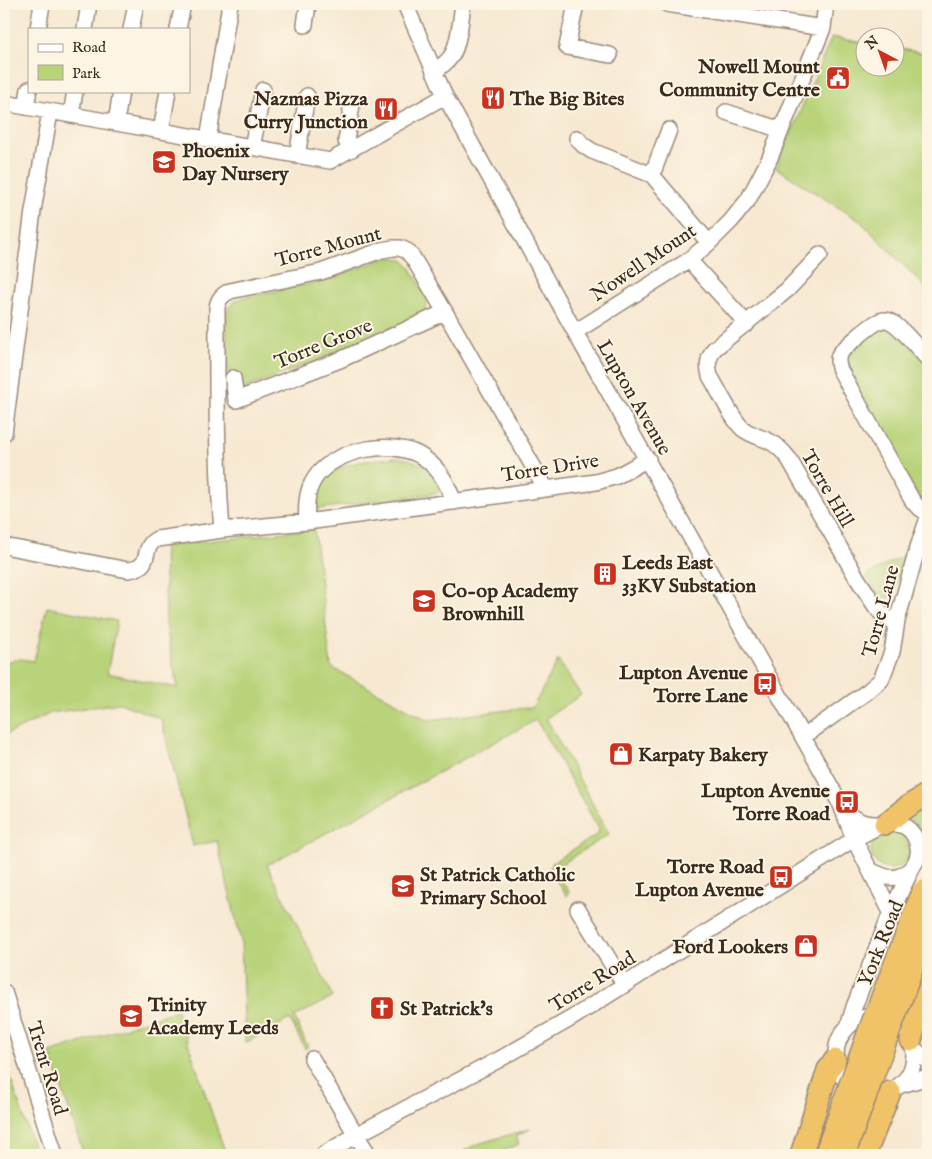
<svg xmlns="http://www.w3.org/2000/svg" width="932" height="1159" font-family="'IM FELL English',serif">
  <style>
    .green { fill: #b8d379; stroke: #7a7e4c }
    .lines { fill: none; stroke-linecap: round; stroke-linejoin: round }
    .minor-casing { stroke: #998978; stroke-width: 18 }
    .highway-casing { stroke: #998978; stroke-width: 24 }
    .minor { stroke: #fff; stroke-width: 15 }
    .highway { stroke: #f1c369; stroke-width: 21 }
    .highway-bridge-casing { stroke: #998978; stroke-width: 24; stroke-linecap: butt }
    .highway-bridge { stroke: #f1c369; stroke-width: 21 }
    .labels { text-anchor: middle; stroke-width: 4; stroke-linejoin: round; paint-order: stroke }
    .poi-label { font-size: 20px; font-weight: bold; fill: #3b2a1e; stroke: #fcf5e5; text-anchor: start }
    .street-label { font-size: 20px; fill: #3b2a1e; stroke: #fcf5e5 }
  </style>
  <rect width="100%" height="100%" fill="#fcf5e5"/>
  <filter id="ink" filterUnits="userSpaceOnUse"><feTurbulence type="fractalNoise" baseFrequency=".02" numOctaves="2"/><feDisplacementMap in="SourceGraphic" scale="10" xChannelSelector="R" yChannelSelector="G"/><feConvolveMatrix kernelMatrix="1 2 1 2 8 2 1 2 1" color-interpolation-filters="sRGB"/></filter>
  <filter id="wash" filterUnits="userSpaceOnUse"><feTurbulence type="fractalNoise" baseFrequency=".0096" numOctaves="4" result="noise"/><feDisplacementMap in="SourceGraphic" scale="20" xChannelSelector="R" yChannelSelector="G"/><feGaussianBlur stdDeviation="1.12" result="paint"/><feColorMatrix in="noise" values="0 0 0 0 0 0 0 0 0 0 0 0 0 0 0 0 0 1.4 0 .05"/><feComposite in="paint" operator="in"/></filter>
  <g filter="url(#wash)">
    <rect width="100%" height="100%" fill="#f7e8d1"/>
    <path class="green" d="M832 37 864 43V68H894L895 48 928 54V290L860 221 776 168Z
      M388 257C396 258 403 258 409 265L428 299 423 315 339 352 241 390V373L228 372 226 315C227 307 234 301 242 298L324 281Z
      M879 321 928 359V514L838 356Z
      M395 457C419 460 429 467 441 488L438 493 317 509 312 504C327 460 355 463 395 457Z
      M314 529 331 667 428 720 533 707 558 660 581 695 546 718 609 834 554 869 570 893 567 896 550 872 548 873 553 862 598 834 599 829 536 720 267 865 333 997 294 1017 308 1047 305 1049 290 1019 245 1043 241 941 217 841 193 846 161 719 120 703 51 713 4 736V662L20 659 34 661 47 607 117 621 107 673 178 688 172 660 166 624 164 546Z
      M906 554 894 593C890 598 886 599 880 597L866 576Z
      M928 798V824L923 837 918 826 907 817Z
      M871 850a19 19 0 1 1 38 0a19 19 0 1 1-38 0Z
      M177 1010 226 1155H84L50 1053Z
      M4 1058 36 1155H4Z
      M530 1129 516 1136 519 1144 494 1155H485L482 1151 475 1155H456L477 1144Z"/>
  </g>
  <g filter="url(#ink)">
    <g class="lines">
      <defs>
        <path id="minor" d="M405 4 445 96 575 332 841 805 854 839 891 912
          M576 4 567 47 610 55
          M667 4 823 28
          M305 25 308 4
          M38 29 42 4
          M85 29 89 4
          M131 29 136 4
          M178 29 183 4
          M434 72C440 67 448 62 452 55 459 43 461 18 463 4
          M4 103 330 161 445 96
          M26 107 29 89
          M726 112 781 130
          M71 115 75 91
          M116 123 121 91
          M161 131 168 91
          M577 138 583 145 592 151 652 175 709 243
          M208 140 230 4
          M252 148 263 90
          M352 149 346 141 352 104
          M297 156 307 96
          M652 175 669 130
          M820 255 787 290 714 349C708 358 707 365 710 376 718 389 733 421 743 429 751 435 760 437 769 441 777 445 783 451 789 459L857 578 876 607 883 615 891 620 897 621
          M689 260 747 324
          M575 332 689 260 709 243 731 221 748 200 769 160 823 28 826 4
          M928 359C920 351 899 324 889 321 886 319 881 320 878 322 871 325 842 349 839 355 837 360 838 365 840 370L912 500 917 506 928 514
          M233 378 236 400 342 359 445 312
          M4 433 33 211 50 112
          M307 522C306 507 306 491 315 478 335 448 396 438 424 458 441 470 447 484 454 502
          M222 530C216 456 217 382 217 308 218 299 222 295 230 291L321 272 382 250 393 248H400L407 251 413 258 445 312 546 489
          M4 546 128 570C155 567 139 548 157 539L222 530 307 522 596 482 617 476 648 459
          M803 737 868 691 881 680 892 652 897 621 917 550 928 518
          M843 808C849 814 854 819 862 822 881 829 906 814 916 840 919 847 919 856 915 863 911 869 905 875 897 877 888 879 880 875 872 871
          M578 909 624 984
          M4 992 55 1155
          M836 1055a39 39 0 1 1 78 0a39 39 0 1 1-78 0Z
          M848 1027 854 1007 891 912 914 864
          M913 1048 928 1061
          M312 1059 356 1135 369 1155
          M901 1085 928 1077
          M323 1155 356 1135 500 1059 572 1018 854 839 881 825"/>
        <path id="highway" d="M885 824 907 807 928 794
          M911 1040 917 1016 928 984
          M801 1155 828 1070 835 1060
          M865 1155 890 1092"/>
      </defs>
      <use href="#minor" class="minor-casing"/>
      <use href="#highway" class="highway-casing"/>
      <use href="#minor" class="minor"/>
      <use href="#highway" class="highway"/>
      <defs>
        <path id="highway-bridge" d="M825 1155 869 1031 923 891
          M844 1155 928 926"/>
      </defs>
      <use href="#highway-bridge" class="highway-bridge-casing"/>
      <use href="#highway-bridge" class="highway-bridge"/>
    </g>
  </g>
  <defs>
    <symbol id="civic-square" viewBox="-11 -11 22 22"><rect x="-9" y="-9" width="18" height="18" rx="4" fill="#c8321e" stroke="#fcf5e5"/><path d="M-.6-6.5H3V-4.5H.6V-3L4-1V1h2V6H-6V1h2V-1L-.6-3ZM-1.2 2.5V6h2.4V2.5Z" fill="#fff"/></symbol>
    <symbol id="restaurant-square" viewBox="-11 -11 22 22"><rect x="-9" y="-9" width="18" height="18" rx="4" fill="#c8321e" stroke="#fcf5e5"/><path d="M-5-6h1v4h1v-4h1v4h1v-4h1v5L-1.5 .5V6h-2V.5L-5-1ZM5-6V6H3V1.5H1.5Q1.5-4 5-6Z" fill="#fff"/></symbol>
    <symbol id="school-square" viewBox="-11 -11 22 22"><rect x="-9" y="-9" width="18" height="18" rx="4" fill="#c8321e" stroke="#fcf5e5"/><path d="M0-5L7-2L0 1L-7-2ZM-4 1L0 2.5L4 1V4Q0 6-4 4Z" fill="#fff"/></symbol>
    <symbol id="building-square" viewBox="-11 -11 22 22"><rect x="-9" y="-9" width="18" height="18" rx="4" fill="#c8321e" stroke="#fcf5e5"/><path d="M-4-6H4V6H1V3H-1V6H-4ZM-2.5-4.3h1.7v1.8h-1.7ZM.8-4.3h1.7v1.8H.8ZM-2.5-1h1.7V.8h-1.7ZM.8-1h1.7V.8H.8Z" fill="#fff"/></symbol>
    <symbol id="bus-square" viewBox="-11 -11 22 22"><rect x="-9" y="-9" width="18" height="18" rx="4" fill="#c8321e" stroke="#fcf5e5"/><path d="M-5-6H5V4H4V6H2V4H-2V6H-4V4H-5ZM-3.5-4V0h7V-4ZM-3.5 1.2v1.5H-2V1.2ZM2 1.2v1.5H3.5V1.2Z" fill="#fff"/></symbol>
    <symbol id="shop-square" viewBox="-11 -11 22 22"><rect x="-9" y="-9" width="18" height="18" rx="4" fill="#c8321e" stroke="#fcf5e5"/><path d="M-5-2.5h2.3a2.7 3.5 0 0 1 5.4 0H5L5.5 6h-11ZM-1.5-2.5h3a1.5 2.3 0 0 0-3 0Z" fill="#fff"/></symbol>
    <symbol id="church-square" viewBox="-11 -11 22 22"><rect x="-9" y="-9" width="18" height="18" rx="4" fill="#c8321e" stroke="#fcf5e5"/><path d="M-1.2-6h2.4v3.5h3.3v2.4h-3.3V6h-2.4V-.1h-3.3v-2.4h3.3Z" fill="#fff"/></symbol>
  </defs>
  <g fill-rule="evenodd">
    <use href="#civic-square" x="824" y="64" width="28" height="28"/>
    <use href="#restaurant-square" x="479" y="84" width="28" height="28"/>
    <use href="#restaurant-square" x="372" y="95" width="28" height="28"/>
    <use href="#school-square" x="150" y="148" width="28" height="28"/>
    <use href="#building-square" x="591" y="560" width="28" height="28"/>
    <use href="#school-square" x="410" y="587" width="28" height="28"/>
    <use href="#bus-square" x="751" y="670" width="28" height="28"/>
    <use href="#shop-square" x="607" y="740" width="28" height="28"/>
    <use href="#bus-square" x="833" y="788" width="28" height="28"/>
    <use href="#bus-square" x="767" y="863" width="28" height="28"/>
    <use href="#school-square" x="389" y="872" width="28" height="28"/>
    <use href="#shop-square" x="792" y="932" width="28" height="28"/>
    <use href="#church-square" x="368" y="994" width="28" height="28"/>
    <use href="#school-square" x="117" y="1002" width="28" height="28"/>
  </g>
  <g class="labels">
    <g class="poi-label">
      <text x="820" y="73" text-anchor="end">Nowell Mount<tspan x="820" dy="23">Community Centre</tspan></text>
      <text x="368" y="105" text-anchor="end">Nazmas Pizza<tspan x="368" dy="23">Curry Junction</tspan></text>
      <text x="510" y="105">The Big Bites</text>
      <text x="182" y="157">Phoenix<tspan x="182" dy="23">Day Nursery</tspan></text>
      <text x="622" y="569">Leeds East<tspan x="622" dy="23">33KV Substation</tspan></text>
      <text x="442" y="597">Co-op Academy<tspan x="442" dy="23">Brownhill</tspan></text>
      <text x="748" y="679" text-anchor="end">Lupton Avenue<tspan x="748" dy="23">Torre Lane</tspan></text>
      <text x="638" y="761">Karpaty Bakery</text>
      <text x="830" y="797" text-anchor="end">Lupton Avenue<tspan x="830" dy="23">Torre Road</tspan></text>
      <text x="764" y="873" text-anchor="end">Torre Road<tspan x="764" dy="23">Lupton Avenue</tspan></text>
      <text x="420" y="881">St Patrick Catholic<tspan x="420" dy="23">Primary School</tspan></text>
      <text x="788" y="953" text-anchor="end">Ford Lookers</text>
      <text x="148" y="1011">Trinity<tspan x="148" dy="23">Academy Leeds</tspan></text>
      <text x="400" y="1015">St Patrick's</text>
    </g>
    <g class="street-label">
      <text transform="translate(328 246) rotate(-15)" y="7">Torre Mount</text>
      <text transform="translate(643 262) rotate(-34)" y="7">Nowell Mount</text>
      <text transform="translate(323 343) rotate(-22)" y="7">Torre Grove</text>
      <text transform="translate(635 397) rotate(60)" y="7">Lupton Avenue</text>
      <text transform="translate(550 467) rotate(-9)" y="7">Torre Drive</text>
      <text transform="translate(828 488) rotate(60)" y="7">Torre Hill</text>
      <text transform="translate(880 611) rotate(-75)" y="7">Torre Lane</text>
      <text transform="translate(880 943) rotate(-68)" y="7">York Road</text>
      <text transform="translate(592 981) rotate(-32)" y="7">Torre Road</text>
      <text transform="translate(48 1068) rotate(73)" y="7">Trent Road</text>
    </g>
  </g>
  <rect width="932" height="1159" fill="none" stroke="#fcf5e5" stroke-width="20"/>
  <rect x="28" y="28" width="162" height="65" fill="#fcf5e5" stroke="#afa495"/>
  <rect x="38" y="44" width="25" height="8" fill="#ffffff" stroke="#afa495"/>
  <text x="72" y="52" font-size="15" fill="#3b2a1e">Road</text>
  <rect x="38" y="65" width="25" height="15" fill="#b8d379" stroke="#afa495"/>
  <text x="72" y="78" font-size="15" fill="#3b2a1e">Park</text>
  <g transform="translate(880 52) rotate(319)"><circle r="24" fill="#fcf5e5" stroke="#afa495"/>
  <path d="M0-4L9 19L0 12L-9 19Z" fill="#c8321e"/>
  <text y="-8" font-size="14" font-weight="bold" text-anchor="middle" fill="#3b2a1e">N</text>
  </g>
</svg>
